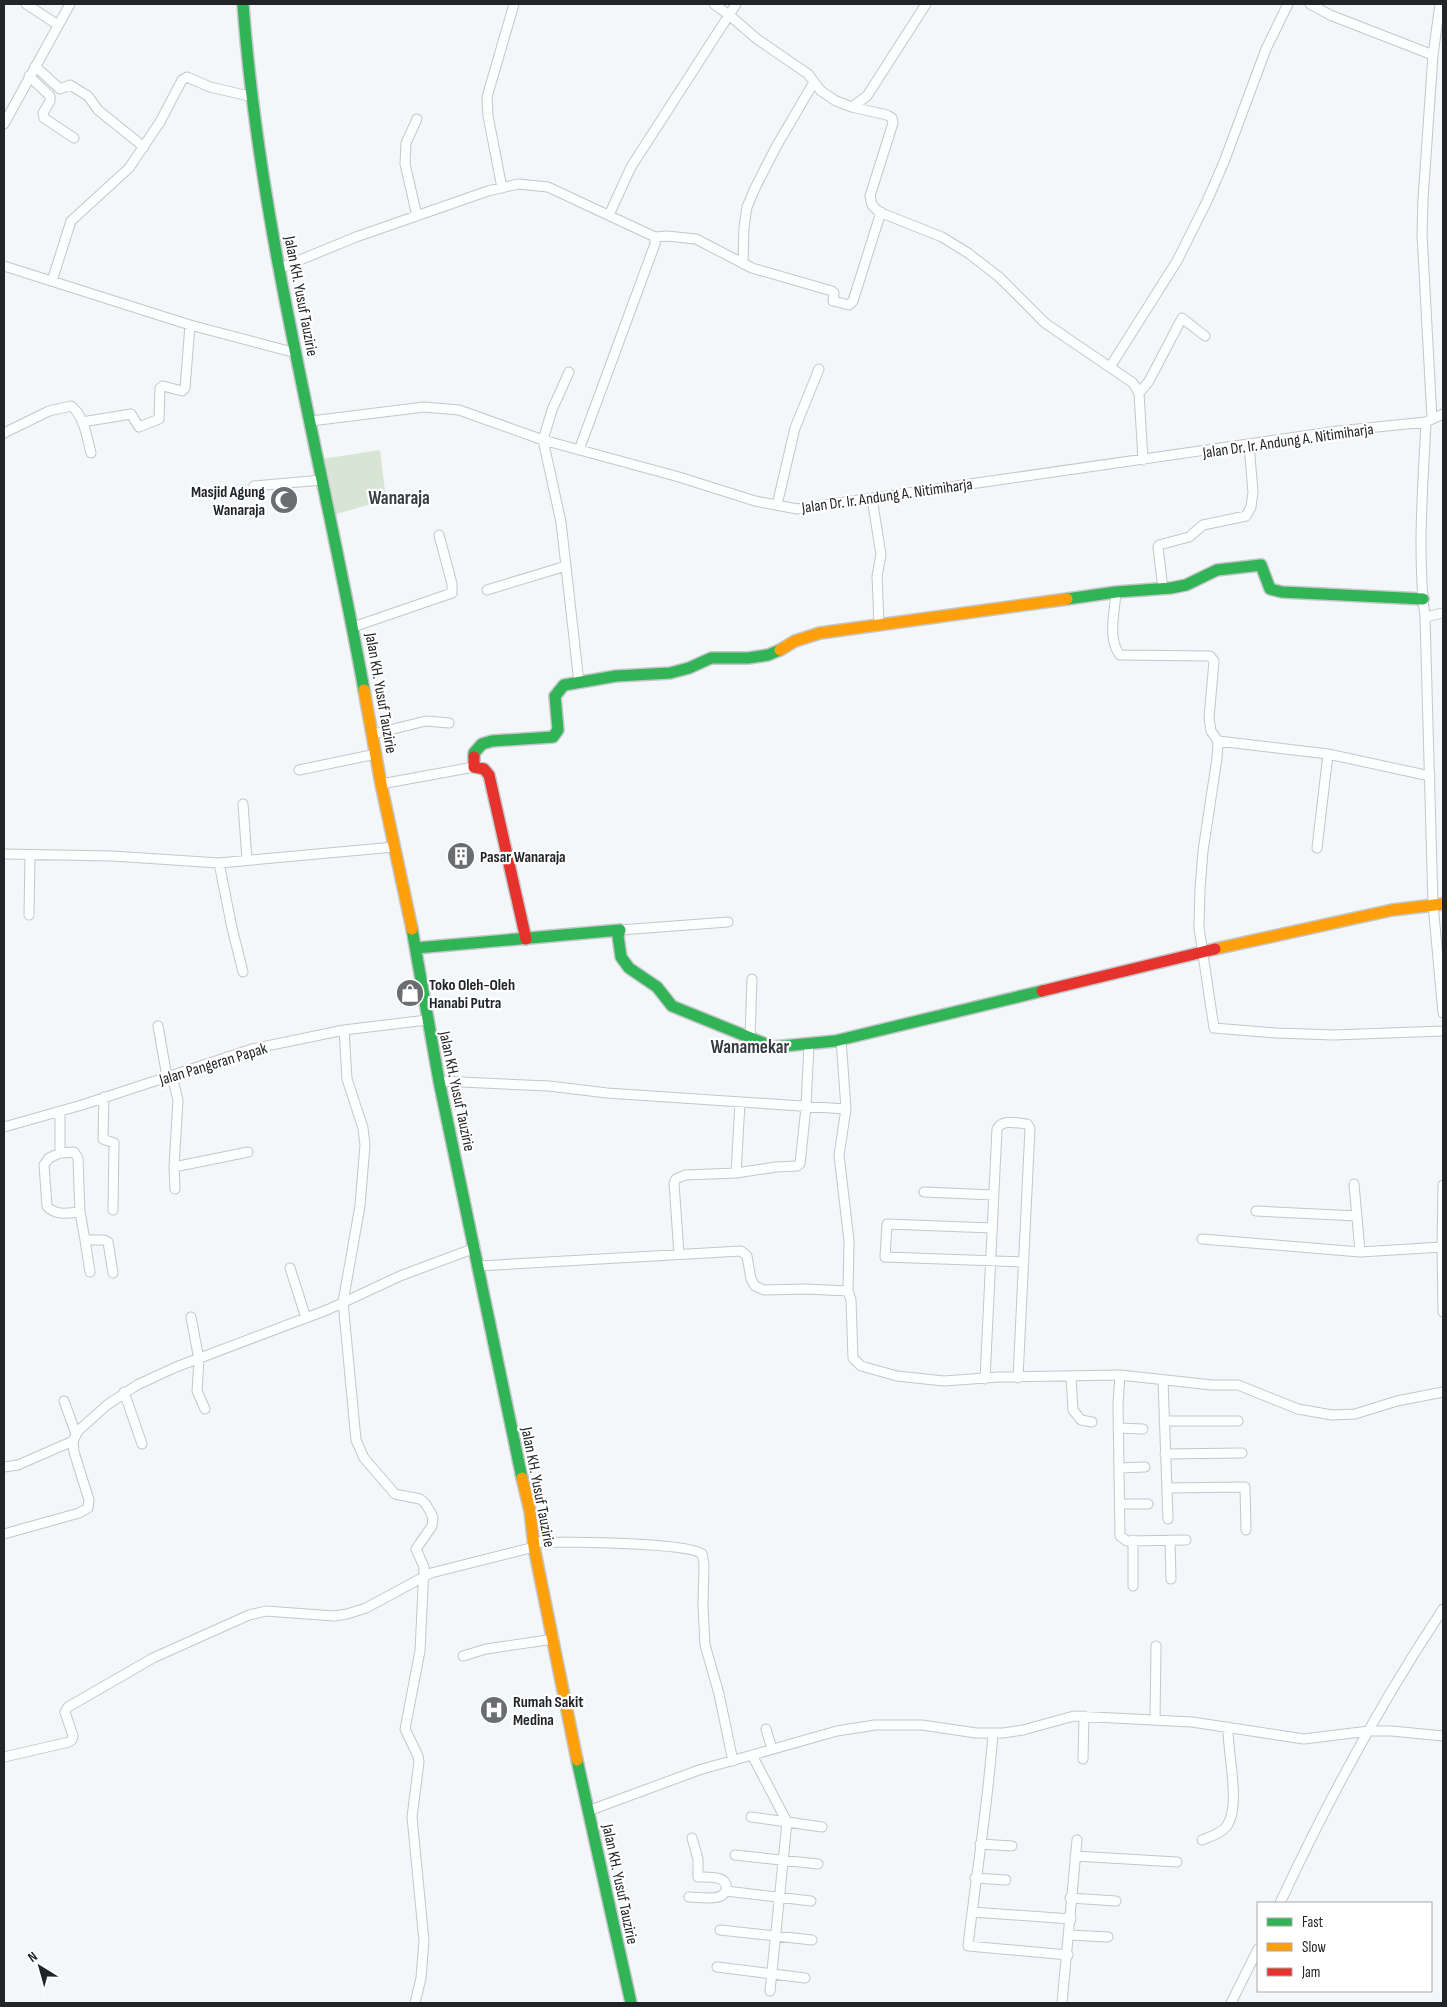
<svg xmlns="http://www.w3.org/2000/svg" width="1447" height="2007" font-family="'Sofia Sans Condensed',sans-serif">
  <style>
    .park { fill: #d8e5d5 }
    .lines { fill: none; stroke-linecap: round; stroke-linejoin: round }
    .street-casing { stroke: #c4c7ca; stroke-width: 11 }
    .fast-casing { stroke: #c4c7ca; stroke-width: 14 }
    .slow-casing { stroke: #c4c7ca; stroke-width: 14 }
    .jam-casing { stroke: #c4c7ca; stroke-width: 14 }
    .street { stroke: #fdfefe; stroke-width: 9 }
    .fast { stroke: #30b455; stroke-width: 11 }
    .slow { stroke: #ff9f0a; stroke-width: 11 }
    .jam { stroke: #e5322d; stroke-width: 11 }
    .labels { text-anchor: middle; stroke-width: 4.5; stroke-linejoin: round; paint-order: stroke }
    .street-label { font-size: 16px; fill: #222527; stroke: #fff }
    .poi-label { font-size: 16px; font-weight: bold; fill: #222527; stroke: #fff; text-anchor: start }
    .quarter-label { font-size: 19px; font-weight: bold; fill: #363c41; stroke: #fff }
  </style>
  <rect width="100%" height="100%" fill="#f3f7fa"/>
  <path class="park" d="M380 450 386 500 333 515 322 459Z"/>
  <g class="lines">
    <defs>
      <path id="street" d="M26 4 58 25
        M736 4 729 15 757 39 808 74 821 91 836 101 852 107 887 115 892 118 893 123 870 196 872 205 879 212 942 237 968 253 999 277 1045 323 1133 383 1139 393 1143 460
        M1310 4 1330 15 1433 55
        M35 66 60 89 70 85 88 96 98 110 144 147
        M29 76 50 96V101L43 113 44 118 74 138
        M852 107 867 96 926 4
        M417 119 406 143 405 164 417 216
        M4 124 70 4
        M502 188 488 116 487 97 514 4
        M609 215 631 167 729 15 714 4
        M655 237 667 236 696 239 752 268 832 291 834 293 833 301 849 305 853 301 881 212
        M743 264 744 227 747 207 755 188 776 147 814 82
        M4 266 190 325 296 353
        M278 269 356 237 488 191 518 184 548 187 655 237V244L579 450
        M52 281 71 221 129 168 160 122 182 80 187 77 210 87 253 97
        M1110 367 1177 261 1207 201 1224 162 1266 49 1288 4
        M569 372 552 410 543 440 561 522 579 683
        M1139 393 1149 381 1182 318 1205 336
        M1432 419 1422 234 1423 199 1433 55 1440 4
        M311 421 424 407 459 410 543 440 679 477 755 501 797 509 1338 431 1426 422 1443 414
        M82 422 131 414 139 427 159 419 160 388 163 386 182 391 185 388 190 325
        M1426 422C1423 485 1417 554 1425 617L1433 904 1443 1013
        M4 433 49 411 71 406C84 415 87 438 91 453
        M254 486 322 480
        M872 498 881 555 877 576 879 624
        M777 505 795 428 819 369
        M1163 589 1158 547 1159 545 1189 537 1203 525 1246 516 1251 507 1253 492 1249 445
        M487 590 566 566
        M1116 592C1115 611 1107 639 1120 655L1210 656 1214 661 1209 718 1211 731 1218 741 1217 758 1203 851 1200 889 1199 928 1214 1028 1276 1033 1334 1035 1443 1031
        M1425 617 1443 613
        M353 627 452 593V584L439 535
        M373 734 426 721 449 723
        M1218 741 1328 754 1430 776
        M299 770 376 754
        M381 784 474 767
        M243 804 247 860
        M1317 848 1328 754
        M4 854 112 856 219 863 394 847
        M219 863 232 928 243 972
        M29 915 30 855
        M620 930 728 922
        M158 1026 167 1077
        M344 1030 347 1079 363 1128 365 1145 360 1206 343 1302 356 1440 364 1458 395 1494 420 1499 425 1503 431 1513 433 1518 432 1526 416 1549 424 1567 420 1651 405 1729 418 1756 419 1762 412 1817 424 1941 421 1978 415 2003
        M750 1038 752 979
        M841 1039 846 1109 839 1155 849 1241 848 1291
        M172 1076 178 1100 174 1167 175 1189
        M439 1081 549 1086 607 1093 846 1109
        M104 1097 103 1139 114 1143 113 1210
        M60 1111V1153L74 1152 78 1158 80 1212 85 1240H104L108 1242 113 1273
        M4 1127 82 1105 252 1049 344 1030 427 1020
        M60 1153 49 1158 44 1165 47 1206C55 1216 68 1213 80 1212
        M174 1167 248 1152
        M736 1173 740 1103
        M1354 1184 1360 1252
        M1443 1185 1442 1247 1443 1312
        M924 1192 994 1195
        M1256 1211 1357 1216
        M992 1228 887 1224 885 1257 1024 1262
        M1202 1239 1360 1252 1442 1247
        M85 1240 90 1272
        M679 1254 674 1183 676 1179 685 1175 736 1173 776 1167 797 1166 800 1164 806 1107 809 1044
        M479 1266 741 1251 747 1256 751 1279 755 1286 764 1290 806 1289 848 1291 851 1300 853 1358 861 1366 897 1376 944 1381 999 1377 1120 1375 1212 1385H1238L1298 1409 1332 1415 1355 1414 1397 1401 1443 1392
        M290 1268 306 1318
        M191 1317 199 1360 197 1391 205 1409
        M1120 1375 1118 1404 1120 1536 1127 1541 1186 1540
        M1071 1377 1073 1410 1081 1420 1092 1422
        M985 1379 997 1129C1002 1119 1017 1123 1027 1124L1030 1128 1018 1378
        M1163 1380 1168 1519
        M124 1392 142 1444
        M64 1401 76 1434
        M1164 1421H1238
        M1118 1428 1143 1429
        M1165 1454 1242 1453
        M4 1467 18 1465 73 1441
        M1120 1468 1145 1467
        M1167 1488 1245 1487 1246 1530
        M1120 1504H1148
        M4 1534 79 1513 88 1508 89 1500 74 1452 73 1441 78 1431 107 1405 137 1385 176 1367 327 1310 400 1276 475 1248
        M1133 1540V1586
        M1170 1540 1171 1579
        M534 1542C559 1542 688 1542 702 1554L704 1564 703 1605 705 1645 719 1694 733 1761
        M463 1656 486 1649 554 1639
        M1155 1719 1156 1646
        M766 1729 772 1749
        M993 1733C988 1805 976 1875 968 1946L1068 1955
        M4 1757 69 1742 72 1740 73 1736 65 1712 68 1707 153 1658 249 1615 266 1611 334 1616 347 1614 366 1608 431 1573 534 1547
        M1083 1759 1084 1716
        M588 1811 699 1770 837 1731 875 1725H922L976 1733H1003L1023 1730 1074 1716 1192 1722 1304 1739 1369 1731H1392L1443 1736
        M751 1817 787 1822 752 1755
        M1202 1840C1209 1837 1220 1834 1226 1827 1242 1807 1227 1752 1228 1727
        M980 1844 1012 1846
        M735 1855 818 1864
        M1075 1856 1177 1862
        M975 1878 1006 1880
        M726 1891 811 1901
        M689 1897C698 1897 713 1900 721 1896 724 1894 725 1893 726 1890 729 1875 707 1877 698 1877V1859L692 1838
        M1070 1898 1116 1901
        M1280 1903C1327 1802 1381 1702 1443 1609
        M972 1912 1071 1919
        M720 1930 812 1940
        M1069 1935 1108 1937
        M717 1967 805 1978
        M770 1991 787 1822 822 1827
        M1062 2003 1077 1840
        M1231 2003 1258 1949"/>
      <path id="fast" d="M243 4C260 236 323 461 364 690
        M1067 599 1116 592 1171 588 1186 585 1217 570 1261 565 1270 589 1282 592 1423 599
        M474 757V753L482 744 492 741 553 737 558 730 555 696 564 685 616 676 670 673 689 668 711 658H748L768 655 780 650
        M412 929 439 1081 522 1478
        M416 948 620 930 618 936 621 957 629 968 657 987 672 1006 773 1047 835 1041 1042 991
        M577 1760 631 2003"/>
      <path id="slow" d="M780 650 795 641 820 633 1067 599
        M364 690 381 784 412 929
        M1215 949 1392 910 1443 904
        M522 1478 530 1511 534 1547 577 1760"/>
      <path id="jam" d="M474 757V767L484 769 489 775 526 939
        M1042 991 1215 949"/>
    </defs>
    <use href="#street" class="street-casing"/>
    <use href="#fast" class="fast-casing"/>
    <use href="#slow" class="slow-casing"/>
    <use href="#jam" class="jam-casing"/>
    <use href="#street" class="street"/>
    <use href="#fast" class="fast"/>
    <use href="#slow" class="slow"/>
    <use href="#jam" class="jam"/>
  </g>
  <defs>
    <symbol id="mosque-disc" viewBox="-11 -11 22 22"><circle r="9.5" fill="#6b6e71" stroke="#fff"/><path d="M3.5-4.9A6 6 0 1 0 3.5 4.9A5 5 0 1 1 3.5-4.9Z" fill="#fff"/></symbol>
    <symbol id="building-disc" viewBox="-11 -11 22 22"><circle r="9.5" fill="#6b6e71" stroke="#fff"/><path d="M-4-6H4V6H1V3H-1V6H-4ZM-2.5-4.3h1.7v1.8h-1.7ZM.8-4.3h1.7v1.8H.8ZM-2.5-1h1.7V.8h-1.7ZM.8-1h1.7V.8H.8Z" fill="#fff"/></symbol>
    <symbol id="shop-disc" viewBox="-11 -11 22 22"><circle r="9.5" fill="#6b6e71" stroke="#fff"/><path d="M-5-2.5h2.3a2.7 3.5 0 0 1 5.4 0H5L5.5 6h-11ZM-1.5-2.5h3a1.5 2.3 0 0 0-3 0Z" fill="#fff"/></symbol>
    <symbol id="hospital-disc" viewBox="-11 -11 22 22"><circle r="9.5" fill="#6b6e71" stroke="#fff"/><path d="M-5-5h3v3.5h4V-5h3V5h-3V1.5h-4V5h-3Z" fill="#fff"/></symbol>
  </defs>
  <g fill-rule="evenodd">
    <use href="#mosque-disc" x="268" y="484" width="32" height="32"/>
    <use href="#building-disc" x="445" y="840" width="32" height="32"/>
    <use href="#shop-disc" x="394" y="977" width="32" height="32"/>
    <use href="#hospital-disc" x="478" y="1694" width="32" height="32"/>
  </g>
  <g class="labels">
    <g class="street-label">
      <text transform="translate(302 296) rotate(79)" y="6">Jalan KH. Yusuf Tauzirie</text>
      <text transform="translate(1288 440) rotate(-8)" y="6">Jalan Dr. Ir. Andung A. Nitimiharja</text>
      <text transform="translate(887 495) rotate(-8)" y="6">Jalan Dr. Ir. Andung A. Nitimiharja</text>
      <text transform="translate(382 693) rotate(80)" y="6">Jalan KH. Yusuf Tauzirie</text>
      <text transform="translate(213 1063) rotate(-17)" y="6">Jalan Pangeran Papak</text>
      <text transform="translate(458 1091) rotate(78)" y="6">Jalan KH. Yusuf Tauzirie</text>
      <text transform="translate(539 1487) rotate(79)" y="6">Jalan KH. Yusuf Tauzirie</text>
      <text transform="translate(621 1884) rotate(78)" y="6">Jalan KH. Yusuf Tauzirie</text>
    </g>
    <g class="poi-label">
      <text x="265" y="497" text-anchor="end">Masjid Agung<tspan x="265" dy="18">Wanaraja</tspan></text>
      <text x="480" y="862">Pasar Wanaraja</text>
      <text x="429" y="990">Toko Oleh-Oleh<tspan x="429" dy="18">Hanabi Putra</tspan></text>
      <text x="513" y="1707">Rumah Sakit<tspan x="513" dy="18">Medina</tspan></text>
    </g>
    <g class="quarter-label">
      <text x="399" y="504">Wanaraja</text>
      <text x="750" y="1053">Wanamekar</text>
    </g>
  </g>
  <rect width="1447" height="2007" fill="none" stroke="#222527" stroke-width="10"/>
  <rect x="1257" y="1902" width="175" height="90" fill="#ffffff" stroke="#a7a8a9"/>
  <rect x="1267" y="1918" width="25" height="8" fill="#30b455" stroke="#a7a8a9"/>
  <text x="1302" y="1927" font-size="15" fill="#222527">Fast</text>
  <rect x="1267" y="1943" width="25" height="8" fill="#ff9f0a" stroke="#a7a8a9"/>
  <text x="1302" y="1952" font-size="15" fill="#222527">Slow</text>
  <rect x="1267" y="1968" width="25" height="8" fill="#e5322d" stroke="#a7a8a9"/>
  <text x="1302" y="1977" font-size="15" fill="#222527">Jam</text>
  <g transform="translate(40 1967) rotate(323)" stroke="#ffffff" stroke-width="4" paint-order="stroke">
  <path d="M0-4L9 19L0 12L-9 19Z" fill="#222527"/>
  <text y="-8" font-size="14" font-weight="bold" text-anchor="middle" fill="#222527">N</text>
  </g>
</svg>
